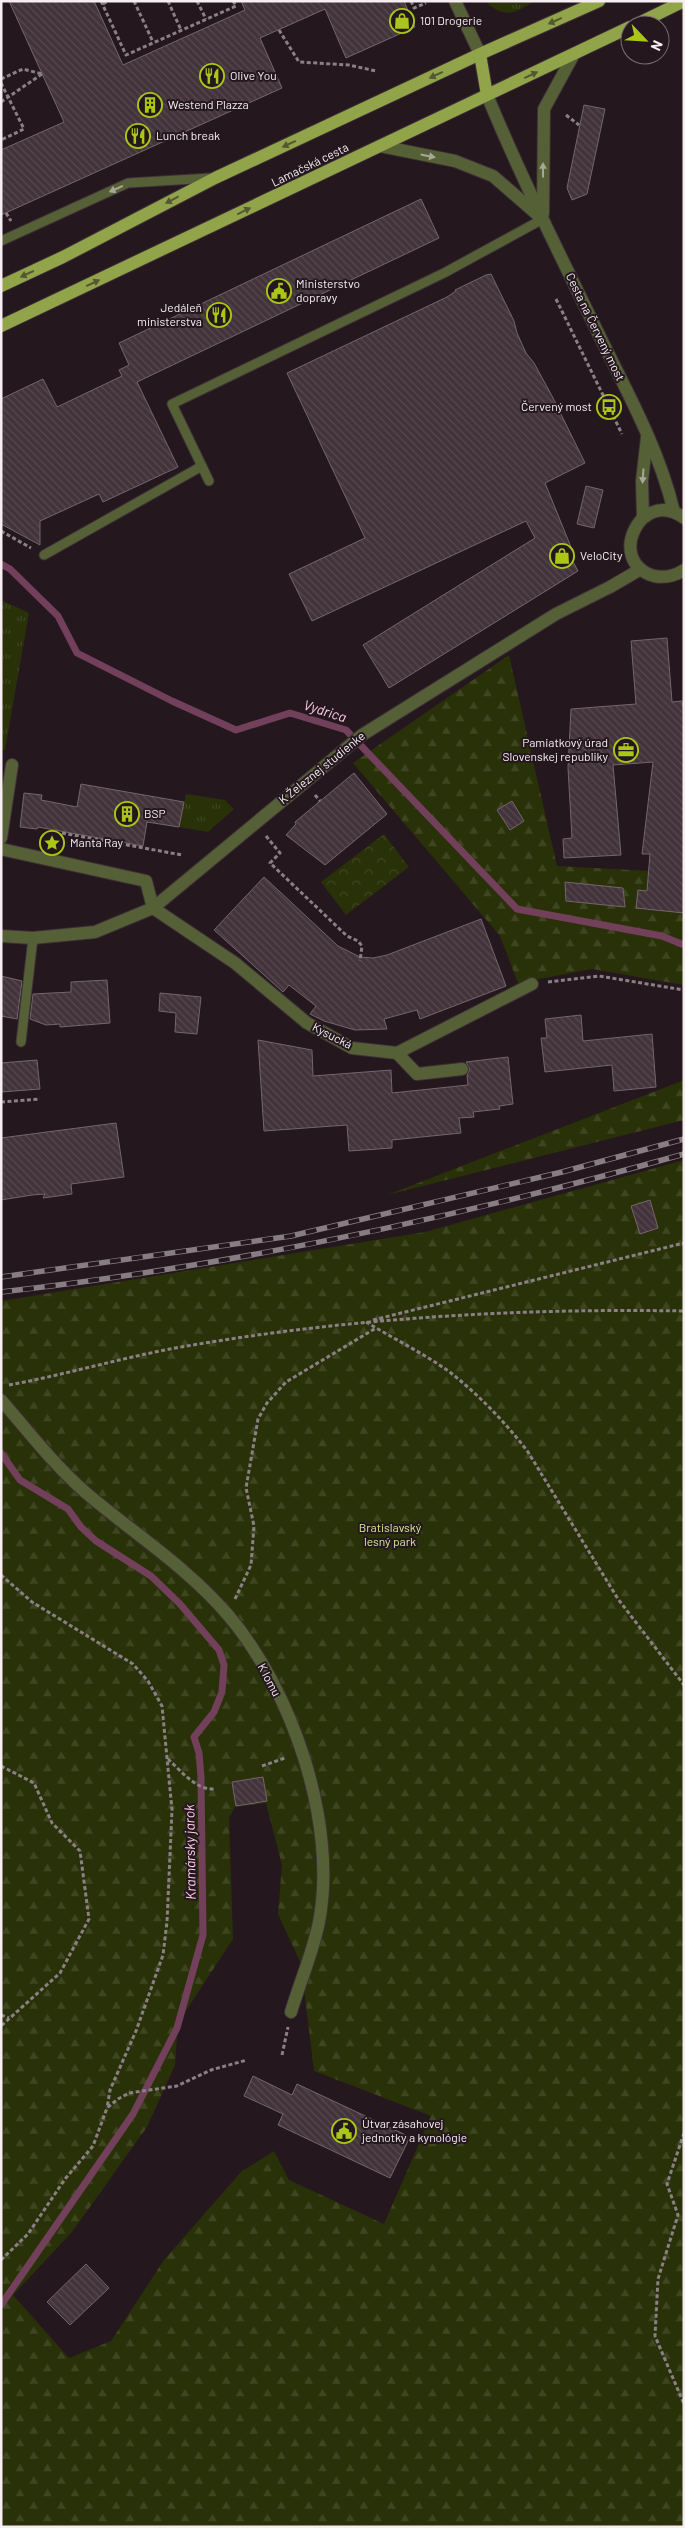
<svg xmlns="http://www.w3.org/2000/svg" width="685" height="2528" font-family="Barlow,sans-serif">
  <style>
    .grass { fill: url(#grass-tufts) }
    .forest { fill: url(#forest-firs); fill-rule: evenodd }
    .park { fill: url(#park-crowns) }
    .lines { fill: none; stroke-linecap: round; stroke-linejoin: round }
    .stream { stroke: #72405b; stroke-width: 7 }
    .building { fill: url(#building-back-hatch); stroke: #75656d }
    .service-casing { stroke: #3d3137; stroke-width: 11 }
    .minor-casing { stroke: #3d3137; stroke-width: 14 }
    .primary-casing { stroke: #3d3137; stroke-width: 14 }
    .path { stroke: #8b8085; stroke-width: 3; stroke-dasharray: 4 2.5; stroke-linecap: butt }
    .service { stroke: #566036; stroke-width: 9 }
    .minor { stroke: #566036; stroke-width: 12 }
    .primary { stroke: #91a44a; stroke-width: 12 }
    .rail-casing { stroke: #887d83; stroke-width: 5.5 }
    .rail { stroke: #24171e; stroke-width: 4; stroke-dasharray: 11; stroke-linecap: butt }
    .oneway { fill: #555632 }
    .oneway2 { fill: #a6a794 }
    .labels { text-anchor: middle; stroke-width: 4; stroke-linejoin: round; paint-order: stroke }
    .poi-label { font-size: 12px; fill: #f7eef2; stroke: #24171e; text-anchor: start }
    .street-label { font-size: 12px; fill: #f7eef2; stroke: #24171e }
    .park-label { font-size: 12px; fill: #d6ea96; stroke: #24171e }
    .water-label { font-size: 14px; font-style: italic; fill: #ffcce6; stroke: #24171e }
  </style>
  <defs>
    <pattern id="grass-tufts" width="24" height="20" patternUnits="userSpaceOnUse" patternTransform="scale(1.25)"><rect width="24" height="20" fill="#293108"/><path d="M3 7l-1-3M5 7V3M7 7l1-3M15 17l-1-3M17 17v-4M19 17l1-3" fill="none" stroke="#3e4520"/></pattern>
    <pattern id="forest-firs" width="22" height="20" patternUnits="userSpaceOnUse" patternTransform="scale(1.25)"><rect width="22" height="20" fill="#293108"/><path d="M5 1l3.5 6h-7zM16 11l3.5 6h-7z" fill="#3e4520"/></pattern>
    <pattern id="park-crowns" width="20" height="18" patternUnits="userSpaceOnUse" patternTransform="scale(1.25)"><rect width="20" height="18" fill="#293108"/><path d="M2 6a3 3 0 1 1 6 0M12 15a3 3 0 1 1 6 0" fill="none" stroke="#3e4520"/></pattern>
    <pattern id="building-back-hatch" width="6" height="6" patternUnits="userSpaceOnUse" patternTransform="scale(1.25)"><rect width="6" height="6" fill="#43343b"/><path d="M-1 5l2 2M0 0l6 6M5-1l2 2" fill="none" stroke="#56484e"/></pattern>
  </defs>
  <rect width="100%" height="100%" fill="#24171e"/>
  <path class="grass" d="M485 1H535C514 13 506 20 485 1Z
    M1 600 29 613 5 750H1Z
    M186 794 225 800 234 809 208 832 179 827Z"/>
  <path class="forest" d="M509 655 557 866 669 872 684 858V985L592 969 518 983 500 936 353 763Z
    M684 1080V1120L387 1195Z
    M684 1160V2527H1V1301L425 1232ZM266 1803 282 1865 278 1914 301 1964 314 2071 431 2116 384 2224 289 2180 274 2151 241 2172 164 2260 111 2341 69 2358 13 2295 72 2232 147 2127 175 2065 178 2023 233 1939 229 1818 235 1807Z"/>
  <path class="park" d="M384 834 409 867 346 915 321 882Z"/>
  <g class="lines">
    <path class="stream" d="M1 564 10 569 58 616 77 653 172 701 236 730 290 713 346 730 517 909 662 936 684 945
      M1 1453 20 1480 68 1509 81 1527 96 1541 151 1576 180 1604 219 1650 224 1665 222 1692 214 1712 194 1737 199 1753 201 1777 203 1935 177 2028 133 2114 1 2305"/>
  </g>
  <path class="building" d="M9 1H94L123 65 245 10 241 1H404L415 27 346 58 325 9 260 38 282 88 1 215V150L64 122Z
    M584 105 605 109 587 194 572 200 567 188Z
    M421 199 439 238 137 382 178 467 103 502 99 494 40 521V545L1 524V399L43 379 57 407 122 376 119 370 129 365 119 343Z
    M491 274 514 321 517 333 526 353 534 363 552 396 585 463 545 483 573 552 569 554 578 571 389 688 363 645 535 538 526 521 312 621 289 574 365 538 287 373 447 297 456 291 455 290 486 275Z
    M586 486 603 490 594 528 577 524Z
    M667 638 672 702 682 701 684 714V913L636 908 638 890 647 891 650 854H642L653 762 613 765 621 855 564 858 563 839 572 838 568 768 571 709 636 704 631 641Z
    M354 773 387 814 325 865 286 835 296 824 295 822Z
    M81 784 184 802 179 827 147 822 143 846 38 827 37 829 20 827 24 793 42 795 41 800 77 807Z
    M512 801 524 821 510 830 497 810Z
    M264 877 338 946 360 957 373 958 387 955 481 919 506 986 420 1019 417 1010 384 1019 387 1029 355 1030 324 1021 310 1014 316 1006 289 985 283 992 214 930Z
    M565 882 623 888 625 907 566 901Z
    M1 976 22 981 17 1019 1 1016Z
    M107 980 110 1023 60 1027V1024L46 1025 30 1019 33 994 71 992V982Z
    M160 993 201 997 197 1034 175 1032 176 1013 159 1011Z
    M581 1015 583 1041 652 1034 656 1087 614 1091 612 1065 545 1072 541 1038H547L545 1019Z
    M258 1040 312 1050 313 1076 391 1070 392 1093 468 1085 467 1075 470 1069 466 1062 508 1057 513 1104 499 1106 500 1109 473 1112 474 1117 459 1118 461 1133 392 1140V1148L349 1151 347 1125 264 1131Z
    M37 1060 40 1089 1 1092V1063Z
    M116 1123 124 1177 71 1184 72 1194 43 1198 45 1194 32 1195 1 1200V1138Z
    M650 1200 658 1228 640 1234 631 1206Z
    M263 1777 267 1801 236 1806 232 1782Z
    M253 2076 292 2095 297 2084 410 2137 390 2178 278 2125 283 2114 244 2096Z
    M86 2264 109 2288 70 2325 47 2302Z"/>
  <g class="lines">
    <defs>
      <path id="service" d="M1 241 128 183 210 178
        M209 481 172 404 444 273 543 219
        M44 555 202 466
        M21 1042 33 938"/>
      <path id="minor" d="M455 1 480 54
        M487 95C522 180 564 263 604 345 631 399 660 453 674 512
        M380 146 455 161 493 176 539 216
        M543 214 544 109 574 54
        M643 517 642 481 647 437
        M684 518C641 486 605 562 654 576 665 578 675 576 684 570
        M1 838 12 765
        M1 849 146 881 153 908 235 963 307 1023 352 1048 397 1053 532 984
        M1 936 33 938 95 932 153 908 362 735 556 614 610 587 641 569
        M397 1053 417 1074 462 1069
        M1 1400C29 1432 54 1465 85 1492 133 1533 187 1567 228 1615 292 1690 338 1824 319 1922 313 1952 300 1982 291 2012"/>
      <path id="primary" d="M635 25 684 1
        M480 54 487 95
        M1 286 63 257 215 178 480 54 599 1
        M1 326 630 27"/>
    </defs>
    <use href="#service" class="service-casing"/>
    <use href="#minor" class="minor-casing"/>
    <use href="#primary" class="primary-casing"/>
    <path class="path" d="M101 1 126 55 236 6 233 1
      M134 1 153 42
      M168 1 181 30
      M197 1 206 19
      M411 1 414 8 426 3
      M103 4 108 1
      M279 30 299 62 349 65 376 71
      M1 79 23 69 42 74
      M1 83 24 129 1 140
      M1 102 42 74
      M566 115 579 125
      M6 213 11 221
      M556 299 622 434
      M1 531 31 548
      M315 795 320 801
      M62 833 182 855
      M266 836 280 853 270 863 347 936 358 941 362 946 360 961
      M548 982 599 976 684 990
      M1 1102 40 1099
      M373 1320 684 1243
      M366 1322C394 1339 425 1354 451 1373 480 1396 506 1423 528 1452L618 1599 684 1685
      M9 1385C69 1374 127 1356 187 1346 350 1318 518 1308 684 1311
      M1 1575 32 1602 133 1664 148 1681 162 1706 172 1810 167 1922 163 1955 136 2031 110 2090 107 2108
      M235 1599 251 1565 254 1526 246 1488 258 1419 267 1403 286 1382 376 1328
      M168 1759C181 1771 196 1790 214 1789
      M1 1766 34 1783 52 1823 80 1851 89 1919 60 1973 1 2026
      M262 1766 285 1758
      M1 2015 9 2018
      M282 2055 288 2027
      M684 2133 667 2184 678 2215 658 2279 655 2336 684 2404
      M1 2260 28 2234 65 2179 93 2146 107 2108 118 2099 129 2093 177 2086 211 2070 247 2060"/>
    <use href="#service" class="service"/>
    <use href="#minor" class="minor"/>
    <use href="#primary" class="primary"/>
    <defs>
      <path id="rail" d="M1 1277 291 1236 562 1172 684 1139
        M1 1292C232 1266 460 1217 684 1154"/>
    </defs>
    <use href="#rail" class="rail-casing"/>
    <use href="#rail" class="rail"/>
  </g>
  <defs><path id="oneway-solid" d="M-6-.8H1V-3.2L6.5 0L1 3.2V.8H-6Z" transform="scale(1.25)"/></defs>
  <g class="oneway">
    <use href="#oneway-solid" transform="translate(555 21) rotate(156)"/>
    <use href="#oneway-solid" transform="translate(436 75) rotate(155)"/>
    <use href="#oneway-solid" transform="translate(531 75) rotate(-25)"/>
    <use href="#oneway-solid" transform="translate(289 144) rotate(155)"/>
    <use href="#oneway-solid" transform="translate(172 200) rotate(152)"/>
    <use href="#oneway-solid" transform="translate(244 211) rotate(-26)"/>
    <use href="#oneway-solid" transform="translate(27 274) rotate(155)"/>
    <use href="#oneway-solid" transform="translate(93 283) rotate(-25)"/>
  </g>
  <g class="oneway2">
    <use href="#oneway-solid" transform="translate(428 156) rotate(11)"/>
    <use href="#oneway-solid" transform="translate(543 170) rotate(-90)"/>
    <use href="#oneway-solid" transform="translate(116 189) rotate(156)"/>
    <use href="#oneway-solid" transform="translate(643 476) rotate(94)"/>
  </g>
  <defs>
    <symbol id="shop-ring" viewBox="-11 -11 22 22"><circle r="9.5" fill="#24171e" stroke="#aac718" stroke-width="1.5"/><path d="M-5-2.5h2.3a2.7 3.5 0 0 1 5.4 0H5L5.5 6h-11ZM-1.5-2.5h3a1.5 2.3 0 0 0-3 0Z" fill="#aac718"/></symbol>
    <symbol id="restaurant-ring" viewBox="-11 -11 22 22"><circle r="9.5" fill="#24171e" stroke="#aac718" stroke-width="1.5"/><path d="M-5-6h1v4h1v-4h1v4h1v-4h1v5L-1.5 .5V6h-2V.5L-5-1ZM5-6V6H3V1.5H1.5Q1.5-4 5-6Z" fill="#aac718"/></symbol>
    <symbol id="building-ring" viewBox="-11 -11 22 22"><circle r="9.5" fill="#24171e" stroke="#aac718" stroke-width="1.5"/><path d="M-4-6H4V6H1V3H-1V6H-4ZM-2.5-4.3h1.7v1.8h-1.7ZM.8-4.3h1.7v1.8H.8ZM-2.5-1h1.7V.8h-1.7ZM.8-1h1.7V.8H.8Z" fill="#aac718"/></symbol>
    <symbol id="civic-ring" viewBox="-11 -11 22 22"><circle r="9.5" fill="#24171e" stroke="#aac718" stroke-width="1.5"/><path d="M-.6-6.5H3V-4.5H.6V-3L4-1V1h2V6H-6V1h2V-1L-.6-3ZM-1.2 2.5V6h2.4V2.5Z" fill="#aac718"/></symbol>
    <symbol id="bus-ring" viewBox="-11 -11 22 22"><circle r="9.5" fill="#24171e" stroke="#aac718" stroke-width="1.5"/><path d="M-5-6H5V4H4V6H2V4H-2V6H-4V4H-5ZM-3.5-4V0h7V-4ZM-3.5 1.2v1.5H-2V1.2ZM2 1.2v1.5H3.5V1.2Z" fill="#aac718"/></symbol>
    <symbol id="office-ring" viewBox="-11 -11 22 22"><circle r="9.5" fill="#24171e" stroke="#aac718" stroke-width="1.5"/><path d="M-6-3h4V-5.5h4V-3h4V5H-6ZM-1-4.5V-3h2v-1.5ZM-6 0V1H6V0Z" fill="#aac718"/></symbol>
    <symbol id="sight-ring" viewBox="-11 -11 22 22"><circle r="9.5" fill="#24171e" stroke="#aac718" stroke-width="1.5"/><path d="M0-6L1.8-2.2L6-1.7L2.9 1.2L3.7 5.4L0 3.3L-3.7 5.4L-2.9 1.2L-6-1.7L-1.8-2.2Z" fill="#aac718"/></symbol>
  </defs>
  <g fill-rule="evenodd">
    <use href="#shop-ring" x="388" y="7" width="28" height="28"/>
    <use href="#restaurant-ring" x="198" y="62" width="28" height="28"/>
    <use href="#building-ring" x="136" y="91" width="28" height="28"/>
    <use href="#restaurant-ring" x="124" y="122" width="28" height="28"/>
    <use href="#civic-ring" x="265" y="277" width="28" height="28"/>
    <use href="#restaurant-ring" x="205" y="301" width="28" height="28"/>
    <use href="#bus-ring" x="595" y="393" width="28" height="28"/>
    <use href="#shop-ring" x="548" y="542" width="28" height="28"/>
    <use href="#office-ring" x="612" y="736" width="28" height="28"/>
    <use href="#building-ring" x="113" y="800" width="28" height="28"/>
    <use href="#sight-ring" x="38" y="829" width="28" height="28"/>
    <use href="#civic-ring" x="330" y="2117" width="28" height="28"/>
  </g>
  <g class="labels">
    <g class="poi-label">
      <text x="420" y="25">101 Drogerie</text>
      <text x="230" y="80">Olive You</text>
      <text x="168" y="109">Westend Plazza</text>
      <text x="156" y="140">Lunch break</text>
      <text x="296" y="288">Ministerstvo<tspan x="296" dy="14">dopravy</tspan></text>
      <text x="202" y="312" text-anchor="end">Jedáleň<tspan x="202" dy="14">ministerstva</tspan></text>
      <text x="592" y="411" text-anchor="end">Červený most</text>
      <text x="580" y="560">VeloCity</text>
      <text x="608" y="747" text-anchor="end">Pamiatkový úrad<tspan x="608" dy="14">Slovenskej republiky</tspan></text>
      <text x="144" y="818">BSP</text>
      <text x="70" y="847">Manta Ray</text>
      <text x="362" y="2128">Útvar zásahovej<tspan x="362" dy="14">jednotky a kynológie</tspan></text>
    </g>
    <g class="street-label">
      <text transform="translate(310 165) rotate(-26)" y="4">Lamačská cesta</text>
      <text transform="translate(595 327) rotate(64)" y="4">Cesta na Červený most</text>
      <text transform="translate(322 768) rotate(-39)" y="4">K Železnej studienke</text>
      <text transform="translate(332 1036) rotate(27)" y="4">Kysucká</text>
      <text transform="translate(269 1680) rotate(62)" y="4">K lomu</text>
    </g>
    <g class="park-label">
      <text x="390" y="1532">Bratislavský<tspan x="390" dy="14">lesný park</tspan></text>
    </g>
    <g class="water-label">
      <text transform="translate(325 711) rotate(18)" y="5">Vydrica</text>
      <text transform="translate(190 1852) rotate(-91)" y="5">Kramársky jarok</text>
    </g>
  </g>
  <rect width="685" height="2528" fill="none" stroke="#f7eef2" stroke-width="5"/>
  <g transform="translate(645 40) rotate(115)"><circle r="24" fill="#24171e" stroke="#786d73"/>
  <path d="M0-4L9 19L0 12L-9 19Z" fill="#aac718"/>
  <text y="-8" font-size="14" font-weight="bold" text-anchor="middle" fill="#f7eef2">N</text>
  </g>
</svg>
